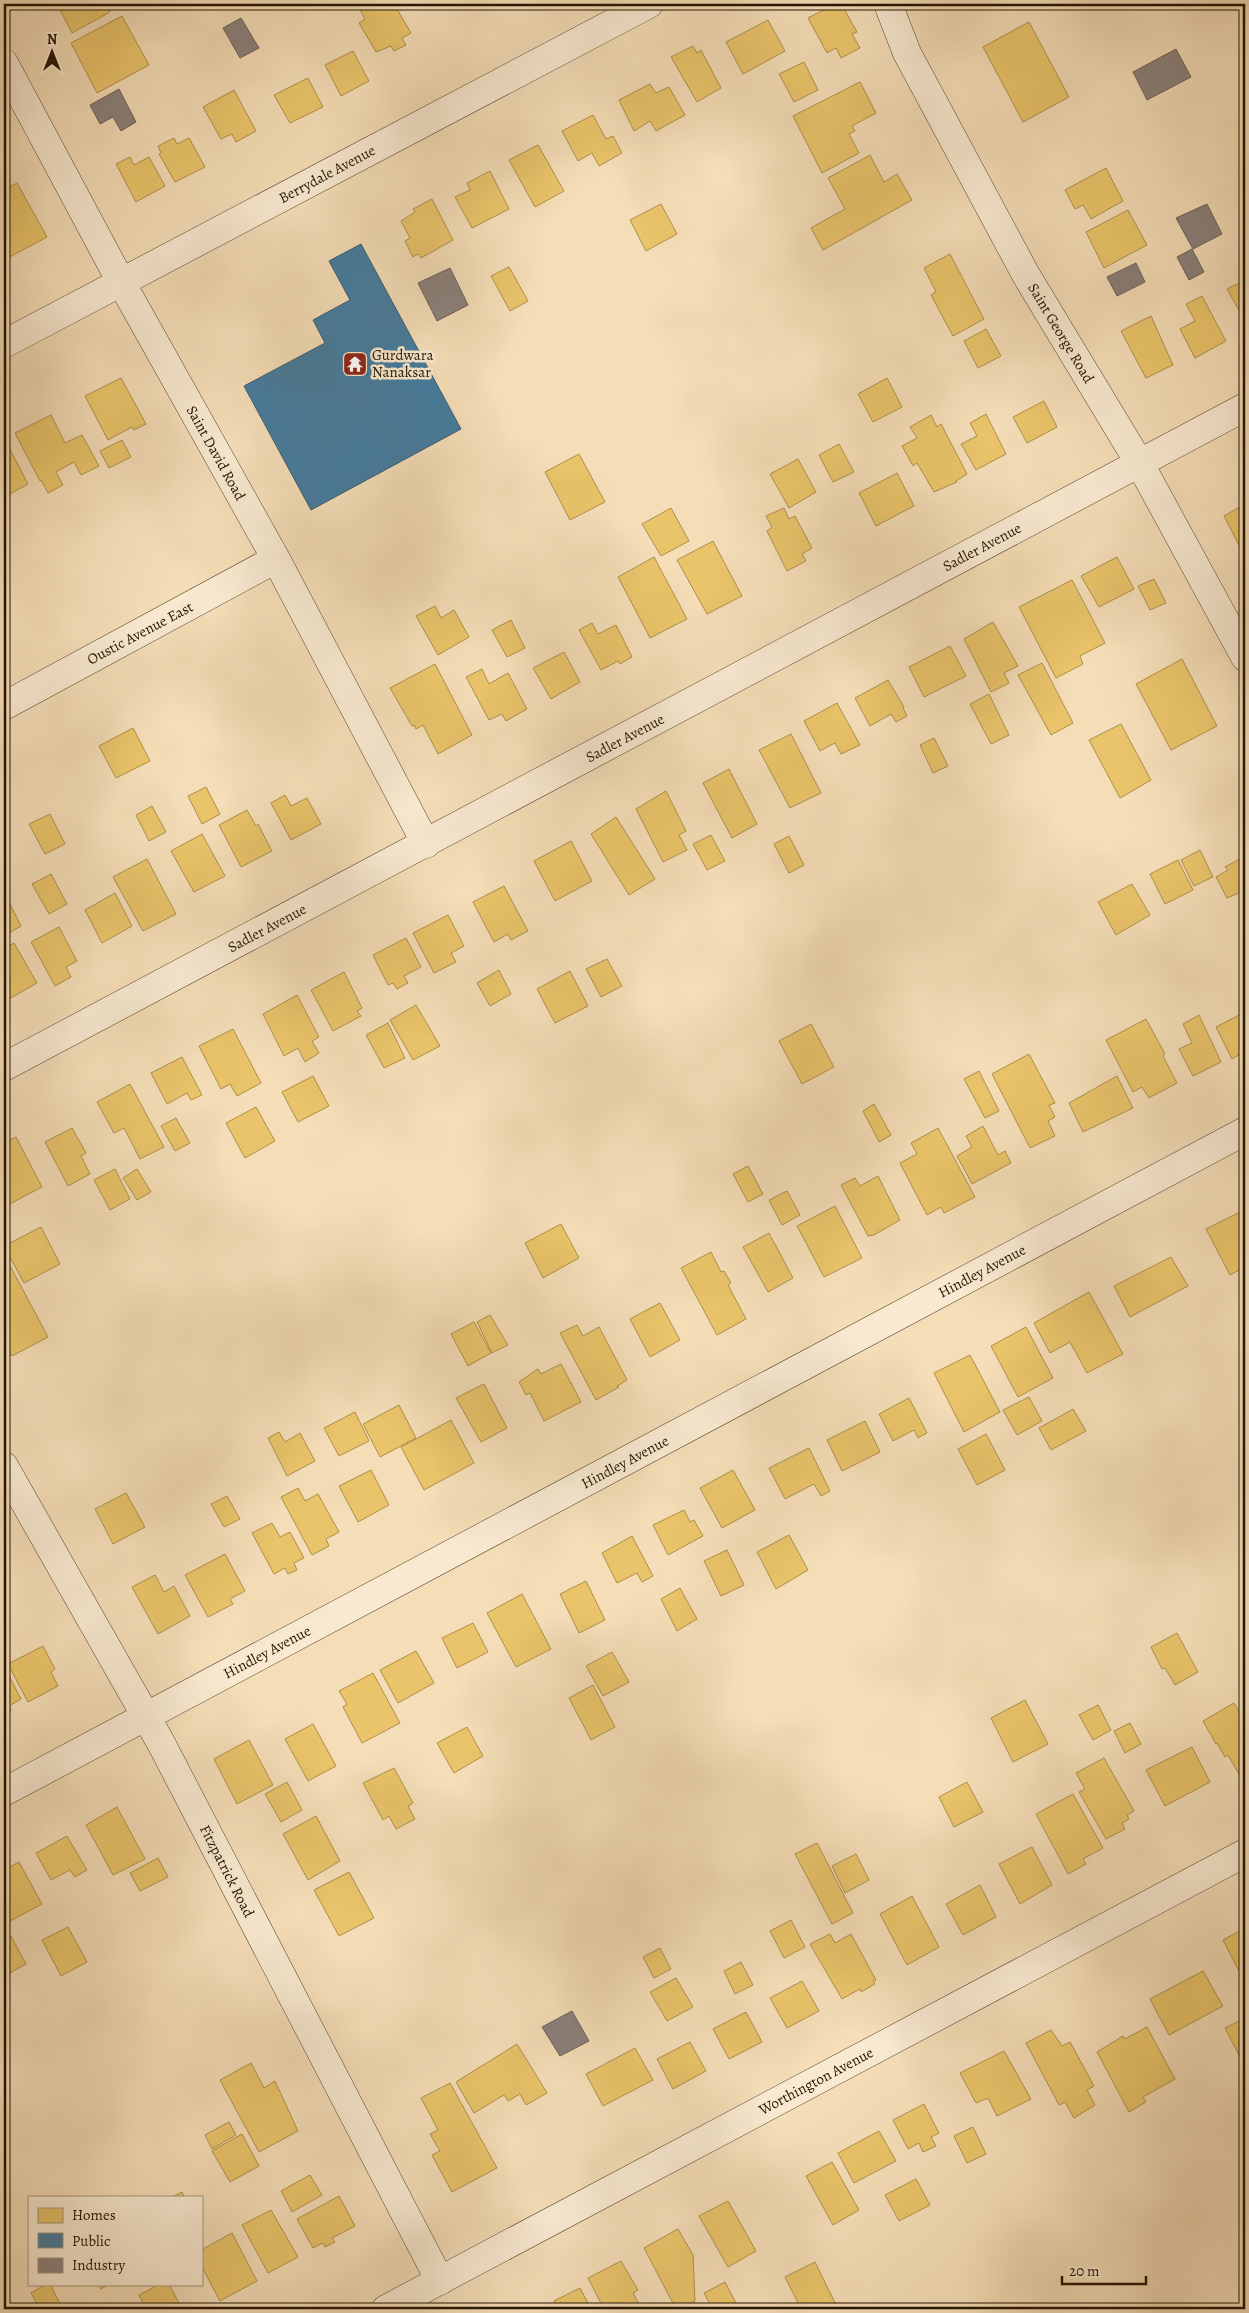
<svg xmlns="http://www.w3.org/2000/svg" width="1249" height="2313" font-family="Alegreya,serif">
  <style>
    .homes { fill: #e9c46a; stroke: #ae8f4a }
    .public { fill: #457b9d; stroke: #3b5c6e }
    .industry { fill: #8a817c; stroke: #6b6057 }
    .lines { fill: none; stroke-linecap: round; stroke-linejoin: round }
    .minor-casing { stroke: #57462e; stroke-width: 29 }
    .tertiary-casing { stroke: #57462e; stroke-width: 29 }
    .minor { stroke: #f8e9d0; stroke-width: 28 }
    .tertiary { stroke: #f8e9d0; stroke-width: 28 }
    .labels { text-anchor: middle; stroke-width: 5; stroke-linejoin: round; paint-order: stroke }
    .street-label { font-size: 15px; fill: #231401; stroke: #f8e9d0 }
    .poi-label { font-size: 15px; fill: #231401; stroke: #f8e9d0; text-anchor: start }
  </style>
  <rect width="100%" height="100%" fill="#f4ddb7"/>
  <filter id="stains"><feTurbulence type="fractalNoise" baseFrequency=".004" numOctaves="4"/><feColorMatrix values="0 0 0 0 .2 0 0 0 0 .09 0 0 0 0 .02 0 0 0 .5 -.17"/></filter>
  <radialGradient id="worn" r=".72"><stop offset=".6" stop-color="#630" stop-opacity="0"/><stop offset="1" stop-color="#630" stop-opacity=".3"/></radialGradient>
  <path class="homes" d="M57 4H106L110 12 72 33Z
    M365 4H385L386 7 394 4 411 33 402 38 406 45 394 51 391 46 376 52 359 23 365 19 359 8Z
    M835 4 838 7 842 5 857 32 852 34 860 48 841 58 836 48 827 53 808 18Z
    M936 4H949L939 9Z
    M122 16 149 65 97 93 71 43Z
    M768 20 785 51 743 74 726 42Z
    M1029 22 1069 97 1023 122 983 47Z
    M693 46 697 53 701 50 721 88 697 102 671 57Z
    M353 51 369 81 341 96 325 65Z
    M804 62 818 90 794 102 779 74Z
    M308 78 323 107 290 123 274 95Z
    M860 82 876 113 852 126 855 131 849 134 859 153 822 173 793 116Z
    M650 84 656 93 669 87 685 115 656 131 650 121 634 131 619 100Z
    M234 90 256 131 236 142 232 134 221 139 203 107Z
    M593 115 606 139 613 136 622 153 599 166 592 153 578 161 562 131Z
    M174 138 177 144 189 138 205 167 175 182 159 154 161 153 158 146Z
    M538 145 564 191 535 207 509 160Z
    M870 155 884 182 897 174 912 200 823 250 811 228 845 209 828 178Z
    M130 157 134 165 149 157 165 186 136 202 116 164Z
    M1106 168 1123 201 1091 219 1083 205 1075 209 1065 190Z
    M490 171 509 209 472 228 455 197 470 190 467 183Z
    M17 183 47 237 4 260V190Z
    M432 199 453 240 421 258 418 254 413 257 405 241 410 238 401 221 415 212 413 209Z
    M661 204 677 234 646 251 630 220Z
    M1128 210 1147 245 1104 268 1086 232Z
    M950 254 984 319 953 336 931 295 936 292 924 268Z
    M509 267 528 301 510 311 491 276Z
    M1243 281 1245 285V321L1227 289Z
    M1202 296 1226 341 1195 358 1180 329 1195 321 1186 304Z
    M1151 316 1173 365 1146 378 1121 331Z
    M986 329 1001 356 978 368 964 341Z
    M121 378 146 424 134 430 132 427 108 440 85 396Z
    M887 378 902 407 873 422 858 394Z
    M1044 401 1057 427 1027 443 1013 417Z
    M986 414 1006 454 976 470 961 444 977 436 970 423Z
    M51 415 65 443 82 435 99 466 81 475 74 462 56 472 63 485 48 493 41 480 40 481 15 433Z
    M931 415 937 427 941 424 967 474 956 481 957 482 934 492 917 463 913 466 902 446 917 438 910 427Z
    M4 438 28 484 4 497Z
    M122 440 131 457 109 468 100 451Z
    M839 444 854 472 833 482 819 455Z
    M579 454 605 502 570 520 545 472Z
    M798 459 816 492 789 508 770 474Z
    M897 473 914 506 876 526 859 493Z
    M1245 504V546L1241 549 1224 516Z
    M671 508 689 541 661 556 642 524Z
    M784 508 789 519 795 516 812 548 802 554 806 561 787 571 767 531 772 527 766 516Z
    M713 541 742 596 707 614 677 560Z
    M654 557 687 619 650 638 618 577Z
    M1117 557 1134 589 1099 607 1081 576Z
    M1154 579 1166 603 1150 610 1138 586Z
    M1072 580 1105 643 1080 656 1083 664 1056 678 1019 607Z
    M435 606 441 618 454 610 469 637 438 655 416 616Z
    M511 620 525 648 507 657 492 630Z
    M993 622 1018 666 1004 673 1009 683 991 692 964 639Z
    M592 623 598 634 616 625 632 657 620 664 618 661 601 670 579 630Z
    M950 646 966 676 924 697 909 667Z
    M564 652 580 682 551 699 533 668Z
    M1182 659 1217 726 1171 750 1136 684Z
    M1042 663 1073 723 1051 735 1018 675Z
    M435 664 472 735 438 754 423 725 416 729 414 725 412 726 390 688Z
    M482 669 489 684 508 673 527 709 506 721 502 714 489 720 466 677Z
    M888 680 904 707 903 708 907 716 896 722 891 714 870 726 855 698Z
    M989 694 1009 735 991 744 970 704Z
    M837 703 860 745 841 754 835 743 820 751 804 721Z
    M1121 724 1151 780 1120 798 1089 740Z
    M133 728 150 761 116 778 99 746Z
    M791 734 821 793 790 808 759 750Z
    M934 738 948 766 933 773 920 745Z
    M729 769 757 824 732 838 703 783Z
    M206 787 220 814 202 824 188 796Z
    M666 791 686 831 679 835 687 850 663 862 636 809Z
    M285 795 291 806 307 798 321 824 291 840 271 803Z
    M152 806 166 832 149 841 136 815Z
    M247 810 256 826 258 824 272 851 241 867 219 825Z
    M50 814 65 844 45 854 29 824Z
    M616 817 655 879 629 895 591 834Z
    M202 834 225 876 194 892 171 851Z
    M711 835 725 861 707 870 693 844Z
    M789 836 804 865 789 873 774 844Z
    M571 841 592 881 555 901 534 861Z
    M1200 850 1213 877 1194 886 1181 860Z
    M1245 856V895L1243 896 1241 892 1227 898 1216 877 1228 870 1225 867Z
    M147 859 176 914 143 931 113 877Z
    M1178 860 1193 890 1165 904 1150 874Z
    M51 874 67 904 49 914 32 884Z
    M1132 884 1150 915 1116 935 1098 902Z
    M504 886 528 931 511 940 508 934 494 942 473 902Z
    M115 893 132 926 102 943 85 910Z
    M8 900 21 926 4 936V901Z
    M448 915 464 946 451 953 456 962 434 973 413 933Z
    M59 927 77 961 66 967 71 977 55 986 31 942Z
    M406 938 421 967 404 976 408 983 397 989 393 983 388 985 373 955Z
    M14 943 37 983 9 999 4 991V949Z
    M607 959 622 986 601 997 586 969Z
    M499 970 511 994 490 1006 477 983Z
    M570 971 588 1006 555 1023 537 989Z
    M344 972 362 1008 357 1011 361 1016 333 1031 311 990Z
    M297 995 319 1037 312 1041 319 1053 305 1062 298 1048 284 1056 263 1014Z
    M416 1005 440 1046 413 1060 390 1020Z
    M1245 1012V1051L1232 1059 1216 1027Z
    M1199 1015 1221 1062 1193 1076 1179 1049 1192 1043 1183 1024Z
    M1146 1019 1165 1054 1163 1056 1177 1083 1149 1098 1142 1087 1133 1092 1106 1040Z
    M388 1023 405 1058 384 1068 366 1035Z
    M811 1024 834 1067 802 1084 779 1041Z
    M233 1029 261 1083 237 1096 230 1084 221 1089 199 1046Z
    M1029 1054 1055 1103 1049 1105 1055 1117 1048 1121 1055 1136 1030 1148 992 1074Z
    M182 1057 202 1095 191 1100 187 1093 167 1104 151 1073Z
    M979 1071 999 1111 985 1118 964 1079Z
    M313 1076 329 1106 298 1122 282 1092Z
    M1117 1076 1133 1108 1083 1132 1069 1103Z
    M130 1084 164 1147 140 1159 124 1128 114 1133 97 1102Z
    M874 1104 891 1135 879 1142 863 1111Z
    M256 1107 275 1141 245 1158 226 1123Z
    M176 1118 190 1143 175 1151 161 1126Z
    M983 1126 998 1155 1005 1151 1011 1163 972 1184 957 1156 972 1147 966 1136Z
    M72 1128 86 1153 81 1156 90 1174 68 1186 45 1142Z
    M938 1128 975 1197 944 1213 941 1207 927 1215 900 1163 917 1154 911 1143Z
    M16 1137 42 1187 4 1207V1143Z
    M748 1166 763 1194 748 1202 733 1174Z
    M115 1169 130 1199 110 1210 94 1180Z
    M137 1169 151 1192 137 1200 123 1178Z
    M878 1176 900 1220 874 1235 868 1236 841 1185 855 1178 860 1186Z
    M787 1191 800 1215 782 1225 769 1200Z
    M835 1206 862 1258 824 1277 797 1226Z
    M1242 1211 1245 1216V1267L1230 1275 1206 1229Z
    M561 1224 579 1258 543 1278 525 1243Z
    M41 1227 60 1264 24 1283 4 1246Z
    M769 1233 793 1278 768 1292 743 1247Z
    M711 1252 721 1272 724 1271 731 1283 728 1285 746 1319 717 1335 681 1268Z
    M1171 1257 1188 1286 1130 1317 1114 1286Z
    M6 1258 48 1337 12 1356 4 1340V1259Z
    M1089 1292 1123 1354 1087 1373 1070 1342 1050 1353 1034 1323Z
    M660 1303 680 1340 650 1357 630 1319Z
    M490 1315 508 1345 492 1353 477 1322Z
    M474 1322 491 1353 468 1366 451 1334Z
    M577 1325 583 1336 599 1327 627 1380 617 1386 619 1387 596 1400 560 1333Z
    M1026 1327 1053 1378 1018 1397 991 1346Z
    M970 1355 1000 1412 964 1432 934 1373Z
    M561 1364 581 1402 544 1421 530 1393 526 1395 519 1382 538 1369 541 1374Z
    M484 1384 507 1428 481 1442 456 1398Z
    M1029 1397 1042 1421 1017 1435 1003 1410Z
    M909 1398 927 1433 918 1438 914 1430 893 1441 879 1414Z
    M399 1405 416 1438 380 1457 363 1424Z
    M1073 1409 1086 1431 1051 1450 1039 1428Z
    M355 1412 369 1441 339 1456 324 1428Z
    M451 1420 474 1463 424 1490 401 1447Z
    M865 1421 880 1452 842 1471 827 1440Z
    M279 1432 285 1442 300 1433 315 1461 287 1476 268 1438Z
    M986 1434 1005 1470 977 1485 958 1449Z
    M809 1448 830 1491 821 1496 814 1484 785 1499 769 1468Z
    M371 1470 389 1505 358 1522 339 1486Z
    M733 1470 755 1510 722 1528 700 1488Z
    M298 1488 305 1501 318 1494 339 1532 326 1539 329 1546 312 1555 281 1497Z
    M126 1493 145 1527 113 1544 95 1509Z
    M227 1496 240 1519 224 1527 211 1504Z
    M684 1510 690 1522 694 1520 703 1536 668 1555 653 1525Z
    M272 1523 280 1537 290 1532 304 1558 294 1563 297 1570 288 1574 285 1568 274 1574 252 1533Z
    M789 1535 808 1570 776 1589 757 1552Z
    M632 1536 653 1576 642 1582 637 1573 617 1583 602 1553Z
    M727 1550 744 1585 721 1596 704 1561Z
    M225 1554 245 1591 230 1599 233 1604 208 1617 185 1575Z
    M155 1575 164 1592 174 1586 190 1616 158 1634 132 1587Z
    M586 1581 605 1620 579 1633 560 1594Z
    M680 1588 697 1619 677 1631 661 1599Z
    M522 1594 551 1649 516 1667 487 1613Z
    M473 1623 488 1652 457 1668 442 1638Z
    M1177 1633 1198 1672 1175 1685 1165 1668 1162 1669 1151 1647Z
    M43 1646 55 1669 51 1672 58 1686 28 1702 8 1664Z
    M416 1651 434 1683 398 1703 380 1670Z
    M612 1652 629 1682 603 1696 586 1666Z
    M4 1666 21 1699 9 1706 11 1711 4 1715Z
    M373 1673 400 1723 362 1743 343 1707 347 1704 339 1691Z
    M593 1685 615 1727 591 1740 569 1698Z
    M1025 1700 1048 1744 1013 1762 991 1718Z
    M1234 1703 1245 1722V1780L1243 1781 1228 1755 1225 1757 1217 1743 1216 1744 1203 1721Z
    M1098 1705 1111 1730 1093 1740 1079 1715Z
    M1130 1723 1141 1744 1125 1753 1114 1731Z
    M313 1724 336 1766 308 1781 285 1739Z
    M467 1727 483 1756 454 1773 437 1743Z
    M249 1740 273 1785 237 1804 214 1759Z
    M1192 1747 1210 1782 1165 1806 1146 1770Z
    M1104 1758 1134 1811 1127 1815 1129 1819 1122 1823 1125 1829 1106 1839 1079 1792 1085 1789 1076 1773Z
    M394 1768 413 1803 408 1806 415 1819 396 1829 389 1816 383 1820 363 1783Z
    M287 1782 302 1810 281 1822 265 1794Z
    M967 1782 983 1812 954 1827 939 1797Z
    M1073 1794 1103 1848 1083 1859 1086 1864 1068 1874 1036 1814Z
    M117 1807 145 1859 113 1875 86 1825Z
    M316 1816 340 1861 308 1880 283 1834Z
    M67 1836 87 1870 75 1877 70 1870 51 1880 36 1853Z
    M817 1843 853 1913 832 1924 795 1854Z
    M1032 1847 1052 1885 1020 1904 999 1864Z
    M856 1854 869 1880 845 1893 832 1866Z
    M158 1858 168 1877 140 1891 130 1873Z
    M19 1862 42 1904 10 1921 4 1910V1870Z
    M349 1872 374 1918 339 1936 314 1890Z
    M980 1885 996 1917 963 1935 946 1904Z
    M912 1896 939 1947 907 1965 880 1914Z
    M791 1920 805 1947 784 1958 770 1931Z
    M68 1927 87 1962 61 1976 42 1940Z
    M1245 1928V1973L1241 1975 1223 1940Z
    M830 1934 835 1943 851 1934 876 1980 873 1981 875 1984 861 1992 860 1989 842 1999 810 1944Z
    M11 1936 26 1964 8 1974 4 1967V1940Z
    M660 1948 671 1969 654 1978 643 1957Z
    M741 1962 753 1985 735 1994 724 1971Z
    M1203 1971 1223 2006 1169 2035 1150 1999Z
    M676 1978 693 2007 667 2021 650 1992Z
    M802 1981 819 2011 787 2028 770 1998Z
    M746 2012 762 2042 729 2059 713 2029Z
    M1245 2018V2054L1240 2057 1225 2028Z
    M1147 2027 1175 2079 1143 2097 1146 2102 1129 2112 1097 2052 1123 2036 1125 2039Z
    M1051 2030 1062 2046 1070 2042 1094 2086 1087 2090 1095 2105 1074 2118 1065 2102 1059 2105 1026 2043Z
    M690 2042 706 2071 673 2089 657 2059Z
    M517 2044 547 2093 526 2105 520 2094 508 2101 504 2095 474 2113 456 2082Z
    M635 2048 653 2080 603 2106 586 2074Z
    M1004 2051 1031 2099 997 2116 988 2098 976 2103 960 2073Z
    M251 2063 264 2088 275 2081 298 2131 259 2152 220 2080Z
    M450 2083 497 2168 452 2192 432 2155 440 2151 430 2134 438 2130 421 2098Z
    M924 2104 939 2133 931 2137 936 2146 923 2152 919 2143 908 2149 893 2120Z
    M229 2122 236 2135 212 2149 205 2135Z
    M973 2127 986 2154 967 2163 954 2136Z
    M879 2131 896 2161 854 2183 838 2153Z
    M242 2134 259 2166 230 2182 212 2151Z
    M832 2162 859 2210 833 2225 806 2176Z
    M310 2175 322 2195 292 2212 281 2191Z
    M916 2179 930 2205 899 2221 885 2195Z
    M182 2192 184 2197H172Z
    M339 2196 355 2226 332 2238 335 2242 325 2247 323 2243 313 2248 297 2219Z
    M728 2201 756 2251 728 2267 699 2216Z
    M271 2210 298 2257 268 2273 242 2225Z
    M678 2229 693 2255 695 2301 676 2309 644 2248Z
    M232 2233 257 2281 220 2301 201 2265V2250Z
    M621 2261 638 2290 633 2293 640 2306 633 2309H604L588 2278Z
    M815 2262 838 2309H801L785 2277Z
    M725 2282 739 2309H709L712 2308 704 2293Z
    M46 2284H50L62 2308 40 2309 31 2293Z
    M98 2284H110L101 2289Z
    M160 2284H169L182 2309H146L139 2295Z
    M580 2288 591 2309H553L557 2308 554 2301Z
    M112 2303 116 2309H104L103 2308Z"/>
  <path class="public" d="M361 244 461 429 311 510 244 386 325 343 313 320 350 300 329 261Z"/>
  <path class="industry" d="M241 18 259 48 240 58 223 28Z
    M1176 49 1191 77 1147 100 1133 72Z
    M119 89 136 122 121 131 113 117 100 124 90 105Z
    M1207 204 1222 234 1193 249 1176 218Z
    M1192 249 1204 272 1189 280 1177 257Z
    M1136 263 1145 282 1117 296 1107 277Z
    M450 268 468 305 437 321 418 283Z
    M572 2011 589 2041 560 2056 542 2027Z"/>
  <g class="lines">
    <defs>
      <path id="minor" d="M888 4 907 53 1026 275 1140 464 1245 657
        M4 63 121 282 276 559 426 844
        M4 344 649 4
        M4 706 276 559
        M4 1067 1245 407
        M4 1466 161 1743 440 2281
        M4 1792 1245 1131"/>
      <path id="tertiary" d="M386 2309 1245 1853"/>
    </defs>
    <use href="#minor" class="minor-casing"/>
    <use href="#tertiary" class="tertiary-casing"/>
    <use href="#minor" class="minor"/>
    <use href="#tertiary" class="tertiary"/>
  </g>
  <defs>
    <symbol id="temple-square" viewBox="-11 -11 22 22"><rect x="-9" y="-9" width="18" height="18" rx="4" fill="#8f2418" stroke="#f8e9d0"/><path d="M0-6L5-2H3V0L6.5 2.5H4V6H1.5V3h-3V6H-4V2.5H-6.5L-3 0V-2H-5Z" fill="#fff"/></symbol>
  </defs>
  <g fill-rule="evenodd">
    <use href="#temple-square" x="341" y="350" width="28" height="28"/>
  </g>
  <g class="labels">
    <g class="street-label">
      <text transform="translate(327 174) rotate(-28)" y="5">Berrydale Avenue</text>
      <text transform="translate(1061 333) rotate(59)" y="5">Saint George Road</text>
      <text transform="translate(216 453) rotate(61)" y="5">Saint David Road</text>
      <text transform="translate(982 547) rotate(-28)" y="5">Sadler Avenue</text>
      <text transform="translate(140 633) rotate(-28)" y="5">Oustic Avenue East</text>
      <text transform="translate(625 738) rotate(-28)" y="5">Sadler Avenue</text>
      <text transform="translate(267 928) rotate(-28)" y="5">Sadler Avenue</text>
      <text transform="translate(982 1271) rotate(-28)" y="5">Hindley Avenue</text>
      <text transform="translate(625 1462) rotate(-28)" y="5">Hindley Avenue</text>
      <text transform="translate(267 1652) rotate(-28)" y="5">Hindley Avenue</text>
      <text transform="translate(227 1871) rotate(63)" y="5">Fitzpatrick Road</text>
      <text transform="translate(816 2081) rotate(-28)" y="5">Worthington Avenue</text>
    </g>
    <g class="poi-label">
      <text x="372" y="360">Gurdwara<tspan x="372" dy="17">Nanaksar</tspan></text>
    </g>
  </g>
  <rect width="1249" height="2313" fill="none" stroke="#f4ddb7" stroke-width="20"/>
  <rect x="5" y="5" width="1239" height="2303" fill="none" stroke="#231401" stroke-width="2.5"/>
  <rect x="10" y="10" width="1229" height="2293" fill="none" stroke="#231401"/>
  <rect x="28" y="2196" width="175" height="90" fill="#f8e9d0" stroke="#a3947d"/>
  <rect x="38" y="2208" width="25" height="15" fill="#e9c46a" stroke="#a3947d"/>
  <text x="72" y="2220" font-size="15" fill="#231401">Homes</text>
  <rect x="38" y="2233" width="25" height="15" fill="#457b9d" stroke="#a3947d"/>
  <text x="72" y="2246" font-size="15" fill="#231401">Public</text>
  <rect x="38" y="2258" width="25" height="15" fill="#8a817c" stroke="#a3947d"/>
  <text x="72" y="2270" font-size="15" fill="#231401">Industry</text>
  <g transform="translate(52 52)" stroke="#f8e9d0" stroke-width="4" paint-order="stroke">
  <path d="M0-4L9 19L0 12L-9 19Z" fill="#231401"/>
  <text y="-8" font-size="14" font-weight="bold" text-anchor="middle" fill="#231401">N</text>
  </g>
  <path d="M1062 2276v8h84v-8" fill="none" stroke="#231401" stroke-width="2.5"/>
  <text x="1069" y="2276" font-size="15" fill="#231401" stroke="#f8e9d0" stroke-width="4" paint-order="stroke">20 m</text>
  <rect width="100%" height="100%" filter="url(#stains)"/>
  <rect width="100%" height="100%" fill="url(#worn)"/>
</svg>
